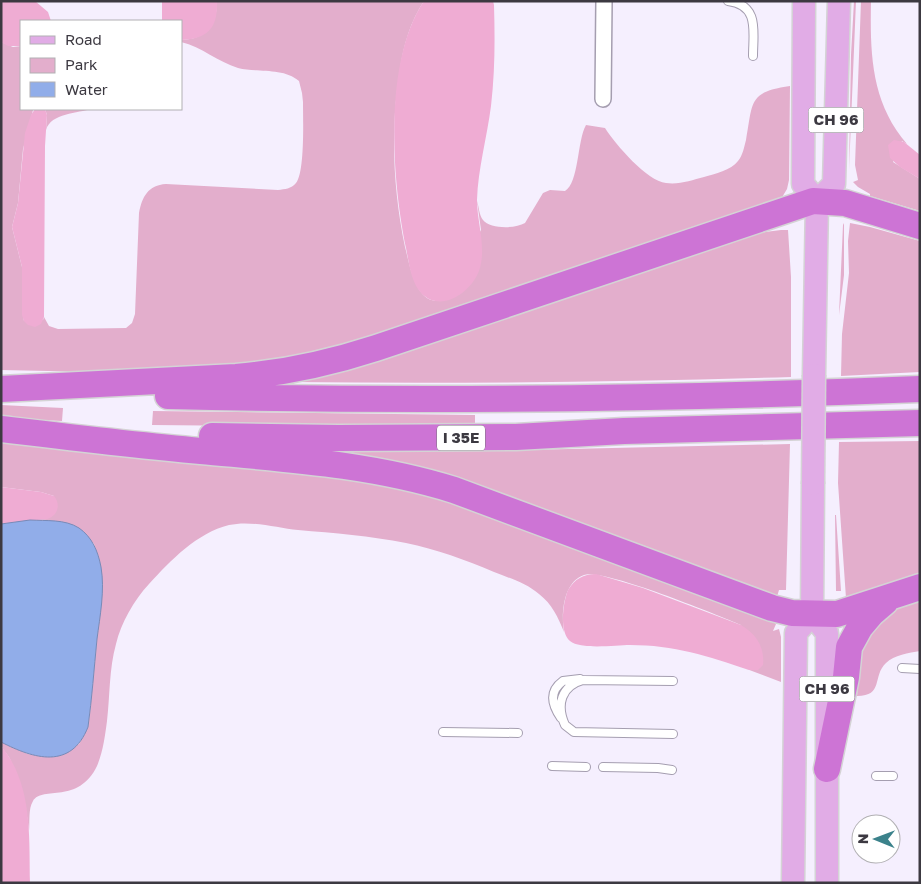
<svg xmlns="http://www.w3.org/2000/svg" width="921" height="884" font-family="'Golos Text',sans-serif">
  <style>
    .green { fill: #e3aecc }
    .forest { fill: #efacd3 }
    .water { fill: #91ade9; stroke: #788ab7 }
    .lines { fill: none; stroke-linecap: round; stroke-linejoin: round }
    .lane-casing { stroke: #a59eb0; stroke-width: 10 }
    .street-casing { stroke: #a59eb0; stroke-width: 18 }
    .primary-casing { stroke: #d4d3d5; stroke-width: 25 }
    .highway-casing { stroke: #d4d3d5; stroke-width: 29 }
    .lane { stroke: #fff; stroke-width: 8 }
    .street { stroke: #fff; stroke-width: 15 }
    .primary { stroke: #e1ace6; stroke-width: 22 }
    .highway { stroke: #cd74d5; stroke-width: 26 }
    .primary-bridge-casing { stroke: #d4d3d5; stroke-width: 25; stroke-linecap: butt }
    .primary-bridge { stroke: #e1ace6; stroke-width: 22 }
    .labels { text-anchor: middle; stroke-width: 4; stroke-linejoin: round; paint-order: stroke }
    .shield { fill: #fff; stroke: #76747a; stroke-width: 1 }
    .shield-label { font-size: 15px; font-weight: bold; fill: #3c3941 }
  </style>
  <rect width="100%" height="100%" fill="#f5effe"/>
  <path class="green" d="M217 1H424C411 20 403 46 400 69 390 127 393 189 405 247 409 262 413 288 427 298 431 301 438 301 442 301L481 230 477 201C479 207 479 215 483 220 490 229 515 229 525 223L543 193 550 190 565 191C579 183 577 141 586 125L605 128C616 145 647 181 666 183 679 185 692 180 704 177 715 174 731 170 738 161 743 155 744 147 746 140 753 102 748 92 790 86L789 180 787 189 781 199 320 359 143 373 1 370V42L13 47 21 46V109H35L33 110 23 149 18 203 12 227 22 267V309L24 321 43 320 44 317 49 326 58 329 126 328 132 323 135 314 139 213C142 197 148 185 166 184L278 190C285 189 291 189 296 183 305 172 303 118 303 102L302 93 299 81C283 67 257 73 238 68 218 62 202 47 181 42V40C206 39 217 26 217 1Z
    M854 1H856L849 170 851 55Z
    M861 1H871C870 54 871 102 907 144L902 141 893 162 920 179V211L870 196V194L858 187 853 182 858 180 855 165Z
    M45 109H92C78 113 51 113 46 130L47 115Z
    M844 223V275L839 315 843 225Z
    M850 223 870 227 920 241V372L841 376 842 334 849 273 848 241Z
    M781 230H788L791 277V377C624 382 458 384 291 382L714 246 765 232Z
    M1 405 63 408 62 421 1 418Z
    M153 411 475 415V428L152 425Z
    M1 441 404 484 772 620 776 624 773 631 779 629 781 637V682L744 668 749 670 741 625C717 615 603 568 584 575 563 582 561 614 564 632 558 617 552 604 539 594 526 583 509 578 494 572 466 560 436 549 406 543 370 536 334 533 298 530 277 528 251 520 229 525 197 533 171 560 149 584 134 600 121 623 116 644 109 669 110 696 107 721 105 736 103 752 97 766 78 805 43 785 33 801 28 809 30 822 29 831 27 807 19 782 10 759 7 753 1 749 1 742L28 754 55 757 79 744 88 727 90 712 102 585 98 556 94 544 77 527 67 523 30 520 47 519 54 496 41 492 1 487Z
    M920 441V579L846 598 838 483 839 442Z
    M790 444 786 590H779L776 600 309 451 525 450Z
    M835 515H836L841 591H836Z
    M920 600V651C909 653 894 655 886 663 872 676 884 696 857 696L860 655 880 614Z"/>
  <path class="forest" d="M1 1H35L48 12 51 21H21V46H8L1 42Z
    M162 1H217C218 28 208 39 181 40V21H162Z
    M424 1H493L494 5C495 39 495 72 491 106 487 137 478 169 477 200 477 223 487 248 479 271 471 292 442 313 422 294 411 283 409 263 406 248 392 180 383 61 424 1Z
    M35 109H45L47 115 45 146 44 317 41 324 35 327 28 325 24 321 22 315V267L12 227 18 203 25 133 31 115Z
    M894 140 904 142 920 155V179L900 167 890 158 888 145Z
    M1 487 41 492 54 496C61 504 58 516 47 519L1 524Z
    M596 574 643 588 741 625C756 634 765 647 763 665L758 670H749C708 656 674 645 630 645 616 645 581 650 570 641 559 632 563 602 568 590 575 579 583 574 596 574Z
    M1 746C33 784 29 837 30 883H1Z"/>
  <path class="water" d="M30 520C46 521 65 519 79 528 92 537 98 551 101 567 105 590 100 616 97 639 94 669 92 698 88 727 71 770 34 759 1 742V524Z"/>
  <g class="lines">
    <defs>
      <path id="lane" d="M728 1C760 5 753 32 753 56
        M902 668 920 669
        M561 718C552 705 548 692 563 681L580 679
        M443 732 518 733
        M673 734 574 732 565 725C556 705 561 686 583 680L673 681
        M552 766 586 767
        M603 767 658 768 672 770
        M876 776H893"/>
      <path id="street" d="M603 99 604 1"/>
      <path id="primary" d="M804 1 803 184 817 201 814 375
        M817 201 834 184 839 1
        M812 614 827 633V883
        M793 883 796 633 812 614 813 484"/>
      <path id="highway" d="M1 389 236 377C284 373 330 363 376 348L813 201 845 203 920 226
        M168 396C419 402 669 399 920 389
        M1 429C68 437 134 445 201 451 286 459 371 464 454 490L772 608 792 613 837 614 920 587
        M212 436 338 438 516 437 624 431 920 423
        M827 769 846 677 849 647 860 627 871 614 885 602"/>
    </defs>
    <use href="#lane" class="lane-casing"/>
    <use href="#street" class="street-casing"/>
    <use href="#primary" class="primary-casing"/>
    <use href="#highway" class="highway-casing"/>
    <use href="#lane" class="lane"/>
    <use href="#street" class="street"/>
    <use href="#primary" class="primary"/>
    <use href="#highway" class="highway"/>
    <defs>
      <path id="primary-bridge" d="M813 484 814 375"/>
    </defs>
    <use href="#primary-bridge" class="primary-bridge-casing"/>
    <use href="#primary-bridge" class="primary-bridge"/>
  </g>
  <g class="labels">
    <g class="shield">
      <rect x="808.5" y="107.5" width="55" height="25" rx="4"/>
      <rect x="437" y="425.5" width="48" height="25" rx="4"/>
      <rect x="799.5" y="676.5" width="55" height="25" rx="4"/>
    </g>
    <g class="shield-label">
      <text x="836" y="125">CH 96</text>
      <text x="461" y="443">I 35E</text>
      <text x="827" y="694">CH 96</text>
    </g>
  </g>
  <rect width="921" height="884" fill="none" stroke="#3c3941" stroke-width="5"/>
  <rect x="20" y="20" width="162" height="90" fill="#ffffff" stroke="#b1b0b3"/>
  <rect x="30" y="36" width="25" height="8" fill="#e1ace6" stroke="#b1b0b3"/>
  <text x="65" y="45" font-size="15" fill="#3c3941">Road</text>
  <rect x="30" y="58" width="25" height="15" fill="#e3aecc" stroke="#b1b0b3"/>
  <text x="65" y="70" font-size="15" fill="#3c3941">Park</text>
  <rect x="30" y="82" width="25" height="15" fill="#91ade9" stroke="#b1b0b3"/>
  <text x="65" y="95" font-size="15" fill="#3c3941">Water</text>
  <g transform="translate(876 839) rotate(271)"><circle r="24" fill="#ffffff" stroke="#b1b0b3"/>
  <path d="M0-4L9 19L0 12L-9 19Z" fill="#3b828b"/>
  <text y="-8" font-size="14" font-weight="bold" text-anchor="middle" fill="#3c3941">N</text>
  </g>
</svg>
